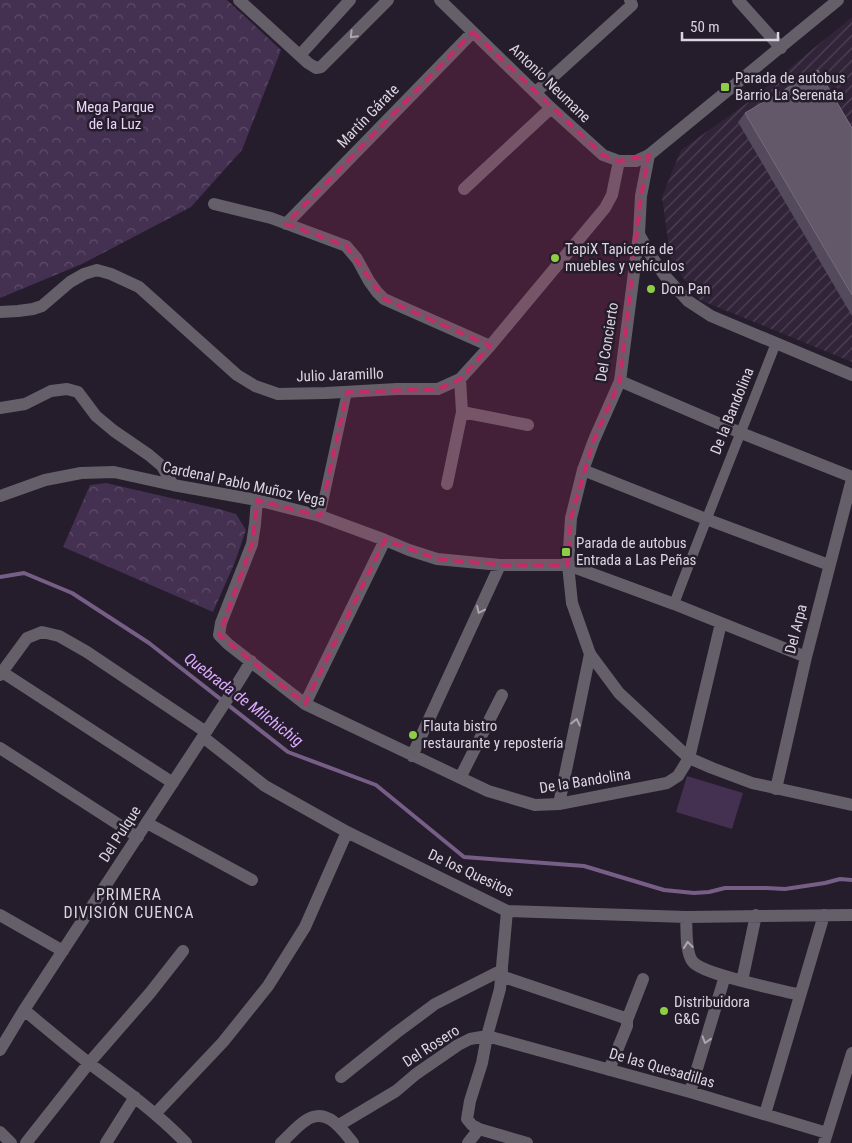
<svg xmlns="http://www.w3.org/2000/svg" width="852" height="1143" font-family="'Roboto Condensed',sans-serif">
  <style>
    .industrial { fill: url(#industrial-furrows) }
    .park { fill: url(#park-crowns) }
    .pitch { fill: #443050 }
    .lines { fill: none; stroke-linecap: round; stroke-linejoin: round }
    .stream { stroke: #775e86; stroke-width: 4 }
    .pedestrian { stroke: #645f68; stroke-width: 10 }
    .minor { stroke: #645f68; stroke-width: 12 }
    .tertiary { stroke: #645f68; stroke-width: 12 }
    .wall { fill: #534a5b }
    .building { fill: #625869; stroke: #756c7c }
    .oneway { stroke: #aba6af }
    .marked { fill: #c42b68; fill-opacity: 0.2; stroke: #c42b68; stroke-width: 4; stroke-dasharray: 10 6; stroke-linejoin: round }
    .poi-dot { fill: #8dce44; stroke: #251c2c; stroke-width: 2 }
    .labels { text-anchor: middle; stroke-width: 5; stroke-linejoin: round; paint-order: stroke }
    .poi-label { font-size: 15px; fill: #dbd5df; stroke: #251c2c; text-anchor: start }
    .street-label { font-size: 15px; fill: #dbd5df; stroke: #251c2c }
    .park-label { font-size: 15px; fill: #e9d6f7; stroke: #251c2c }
    .water-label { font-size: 16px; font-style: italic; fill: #dcabfd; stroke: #251c2c }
    .neighbourhood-label { font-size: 16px; letter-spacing: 1px; fill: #dbd5df; stroke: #251c2c }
  </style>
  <defs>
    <pattern id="industrial-furrows" width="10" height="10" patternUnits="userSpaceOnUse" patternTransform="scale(1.25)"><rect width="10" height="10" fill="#312439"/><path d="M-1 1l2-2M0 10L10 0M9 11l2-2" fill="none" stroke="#4e4355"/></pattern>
    <pattern id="park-crowns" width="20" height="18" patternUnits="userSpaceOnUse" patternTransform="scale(1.25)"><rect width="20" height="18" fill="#443050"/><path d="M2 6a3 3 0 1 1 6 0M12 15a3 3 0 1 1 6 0" fill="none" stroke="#5e4d69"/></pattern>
  </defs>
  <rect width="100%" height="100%" fill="#251c2c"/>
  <path class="industrial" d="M852 17V362L700 300 671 262 662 197 681 150 747 103Z"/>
  <path class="park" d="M0 0H227L281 50 242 150 191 207 82 264 0 298Z
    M106 483 219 509 236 514 246 530 235 562 213 612 63 547 90 485Z"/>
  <path class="pitch" d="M687 776 743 793 732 829 676 812Z"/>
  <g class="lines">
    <path class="stream" d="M0 577 24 573 72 593 149 643 288 752 376 785 464 857 584 866 664 890 694 893 709 892 725 888H766L785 889 825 883 840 879 852 880"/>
    <path class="pedestrian" d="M320 516 347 392
      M674 604C707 516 742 430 776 343"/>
    <path class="minor" d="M239 0 308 63 316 68 321 67 388 0
      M440 0 551 108 603 155 619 161H636L649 155
      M300 55 350 0
      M536 92 632 5 630 0
      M464 189 551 108
      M214 204 271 218 346 246 357 259 369 281 377 292 384 299 490 346
      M286 224 473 32
      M639 234 651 256 665 276 688 301 711 316 852 375
      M0 312 18 311 33 309 42 306 70 282 84 274 97 270 111 274 139 287 237 375 255 386 278 394 326 393 397 389H438L460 379 490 346 605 208 612 195 619 161
      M620 381 741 433 852 477
      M0 408 25 404 51 391 67 389 78 392 96 416 114 431 149 455 162 466 173 485
      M462 412 528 425
      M583 470 706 519 829 565
      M447 484 462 412 460 379
      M0 496 45 480 81 473 114 472 173 485 257 500 320 516 385 540 409 550 437 559 500 565H568L674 604 806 657
      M257 500 255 524 252 544 221 623 219 635 228 644 305 704 488 791 535 805 559 804 667 783 678 776 689 758 721 623
      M2 672 173 783
      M0 675 27 638 42 632 59 636 87 652 206 732
      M305 704 385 540
      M203 737 265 786 347 832 507 911 686 917 852 915
      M0 748 138 837
      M412 756 500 565
      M460 778 502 695
      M776 789 806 657 852 479
      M559 804 590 654
      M147 823 252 880
      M507 911 500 989 487 1036 482 1063 470 1101 467 1119 472 1125 479 1129 527 1143
      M0 915 63 951
      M686 917C687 929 685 953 693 962 704 975 781 990 800 995
      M501 976 625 1018 627 1020V1026L609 1070
      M742 981 756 915
      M24 1010C46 1028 68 1047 90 1064 124 1089 157 1113 186 1143
      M627 1020 643 979
      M0 1050 24 1010 206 732C221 708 237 686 251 661
      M341 1077 396 1033 435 1004 502 970
      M690 1092 725 976
      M155 1114 223 1042 268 986 305 927 347 832
      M765 1114 824 915
      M339 1125 396 1091 416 1074 458 1045 470 1039 487 1036 690 1092 827 1133
      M0 1132 11 1143
      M26 1143 89 1063 150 993 183 951
      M106 1143 135 1097
      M281 1143C289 1136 296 1127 305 1121 326 1106 341 1128 353 1143
      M468 1143 479 1129
      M824 1143 852 1053"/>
    <path class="tertiary" d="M738 0 781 48
      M838 0 649 155 641 196 639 234 620 381 594 440 583 470 571 518 568 565 572 603 590 654 619 693 689 758 712 768 752 783 852 805"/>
  </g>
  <path class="wall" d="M745 113 852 128V316L738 122Z"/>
  <path class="building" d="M818 70 852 128V295L745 113Z"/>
  <defs><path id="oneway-chevron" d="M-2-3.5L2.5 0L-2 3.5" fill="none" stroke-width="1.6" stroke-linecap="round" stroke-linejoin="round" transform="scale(1.25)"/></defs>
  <g class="oneway">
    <use href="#oneway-chevron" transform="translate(353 35) rotate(135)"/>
    <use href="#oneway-chevron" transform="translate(480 610) rotate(115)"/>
    <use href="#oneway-chevron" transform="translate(576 722) rotate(-78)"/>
    <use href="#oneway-chevron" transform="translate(688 945) rotate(-96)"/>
    <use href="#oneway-chevron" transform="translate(706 1040) rotate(107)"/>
  </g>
  <path class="marked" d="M473 32 603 155 619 161 649 155 641 196 620 381 594 440 571 518 568 565H500L437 559 385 540 305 704 219 635 252 544 257 500 320 516 347 392 438 389 460 379 490 346 384 299 346 246 286 224Z"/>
  <g class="poi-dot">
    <rect x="720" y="82" width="10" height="10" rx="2.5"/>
    <circle cx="555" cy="258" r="5"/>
    <circle cx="651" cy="289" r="5"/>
    <rect x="561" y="547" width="10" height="10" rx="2.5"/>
    <circle cx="413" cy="735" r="5"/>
    <circle cx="664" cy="1011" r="5"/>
  </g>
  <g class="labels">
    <g class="poi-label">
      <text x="735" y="83">Parada de autobus<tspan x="735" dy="17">Barrio La Serenata</tspan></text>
      <text x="565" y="254">TapiX Tapicería de<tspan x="565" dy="17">muebles y vehículos</tspan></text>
      <text x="661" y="294">Don Pan</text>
      <text x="576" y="548">Parada de autobus<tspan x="576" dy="17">Entrada a Las Peñas</tspan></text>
      <text x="423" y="731">Flauta bistro<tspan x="423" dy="17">restaurante y repostería</tspan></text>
      <text x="674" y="1007">Distribuidora<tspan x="674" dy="17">G&amp;G</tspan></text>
    </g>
    <g class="street-label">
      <text transform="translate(550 83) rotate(44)" y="5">Antonio Neumane</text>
      <text transform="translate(368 116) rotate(-46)" y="5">Martín Gárate</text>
      <text transform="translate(607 342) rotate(-81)" y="5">Del Concierto</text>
      <text transform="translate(340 375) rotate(-2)" y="5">Julio Jaramillo</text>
      <text transform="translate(732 411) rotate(-68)" y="5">De la Bandolina</text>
      <text transform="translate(244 484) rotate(12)" y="5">Cardenal Pablo Muñoz Vega</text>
      <text transform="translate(796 629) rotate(-76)" y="5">Del Arpa</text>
      <text transform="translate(585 781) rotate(-9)" y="5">De la Bandolina</text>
      <text transform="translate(120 834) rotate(-57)" y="5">Del Pulque</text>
      <text transform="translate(471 873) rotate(25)" y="5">De los Quesitos</text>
      <text transform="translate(431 1046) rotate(-33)" y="5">Del Rosero</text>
      <text transform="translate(662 1068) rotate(16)" y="5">De las Quesadillas</text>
    </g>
    <g class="park-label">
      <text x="115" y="112">Mega Parque<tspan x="115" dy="17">de la Luz</tspan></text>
    </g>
    <g class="water-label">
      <text transform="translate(244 699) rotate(37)" y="6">Quebrada de Milchichig</text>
    </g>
    <g class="neighbourhood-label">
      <text x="129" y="900">PRIMERA<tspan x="129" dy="18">DIVISIÓN CUENCA</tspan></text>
    </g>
  </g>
  <path d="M682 32v8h96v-8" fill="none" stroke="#dbd5df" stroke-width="2.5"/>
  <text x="690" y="32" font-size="15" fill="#dbd5df" stroke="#251c2c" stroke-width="4" paint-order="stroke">50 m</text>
</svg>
